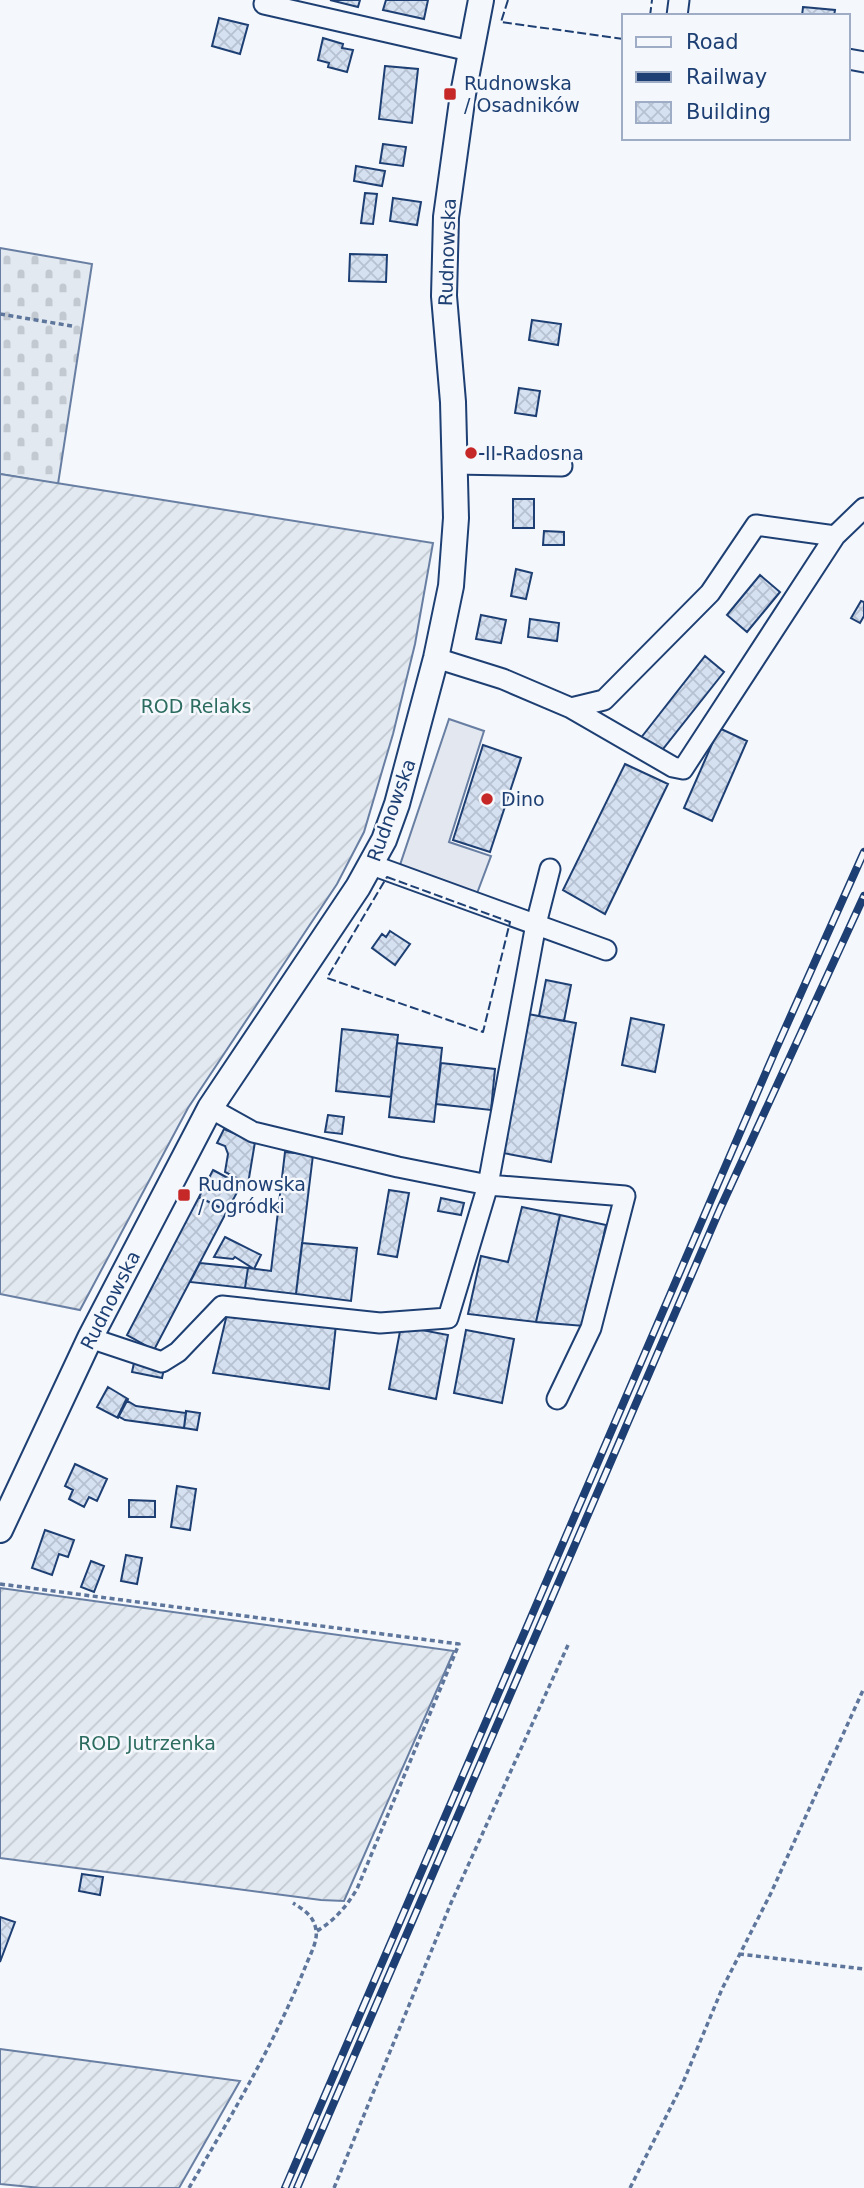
<svg xmlns="http://www.w3.org/2000/svg" width="864" height="2188" font-family="'DejaVu Sans',sans-serif">
  <style>
    .cemetery { fill: url(#cemetery-stones); stroke: #687fa3; stroke-width: 2 }
    .garden { fill: url(#garden-furrows); stroke: #687fa3; stroke-width: 2 }
    .parking { fill: #e3e8f0; stroke: #687fa3; stroke-width: 2 }
    .building { fill: url(#building-cross-hatch); stroke: #1d3f73; stroke-width: 2 }
    .lines { fill: none; stroke-linecap: round; stroke-linejoin: round }
    .minor-casing { stroke: #1d3f73; stroke-width: 23 }
    .major-casing { stroke: #1d3f73; stroke-width: 28 }
    .path { stroke: #5e769c; stroke-width: 3.5; stroke-dasharray: 5 3.5; stroke-linecap: butt }
    .minor { stroke: #f4f7fb; stroke-width: 19 }
    .major { stroke: #f4f7fb; stroke-width: 24 }
    .rail-casing { stroke: #1d3f73; stroke-width: 8 }
    .rail { stroke: #f4f7fb; stroke-width: 5; stroke-dasharray: 16; stroke-linecap: butt }
    .fence { stroke: #1d3f73; stroke-width: 2; stroke-dasharray: 9 3.5; stroke-linecap: butt }
    .poi-dot { fill: #c62828; stroke: #f4f7fb; stroke-width: 2.5 }
    .labels { text-anchor: middle; stroke-width: 5; stroke-linejoin: round; paint-order: stroke }
    .poi-label { font-size: 19px; fill: #1d3f73; stroke: #f4f7fb; text-anchor: start }
    .street-label { font-size: 19px; fill: #1d3f73; stroke: #f4f7fb }
    .park-label { font-size: 19px; fill: #2c6c60; stroke: #f4f7fb }
  </style>
  <defs>
    <pattern id="cemetery-stones" width="16" height="16" patternUnits="userSpaceOnUse" patternTransform="scale(1.75)"><rect width="16" height="16" fill="#e3e9f0"/><path d="M2 7V4a2 2 0 0 1 4 0v3zM10 15v-3a2 2 0 0 1 4 0v3z" fill="#c2c9d1"/></pattern>
    <pattern id="garden-furrows" width="10" height="10" patternUnits="userSpaceOnUse" patternTransform="scale(1.75)"><rect width="10" height="10" fill="#e3e9f0"/><path d="M-1 1l2-2M0 10L10 0M9 11l2-2" fill="none" stroke="#c2c9d1"/></pattern>
    <pattern id="building-cross-hatch" width="8" height="8" patternUnits="userSpaceOnUse" patternTransform="scale(1.75)"><rect width="8" height="8" fill="#d5e0f0"/><path d="M0 0l8 8M0 8l8-8" fill="none" stroke="#b6c1d1"/></pattern>
  </defs>
  <rect width="100%" height="100%" fill="#f4f7fb"/>
  <path class="cemetery" d="M0 248 92 264 58 484 0 474Z"/>
  <path class="garden" d="M0 474 433 543 415 644 393 734 364 832 337 884 188 1108 80 1310 0 1294Z
    M0 1588 454 1651 344 1901 321 1900 0 1858Z
    M0 2049 240 2081 179 2188H41L0 2184Z"/>
  <path class="parking" d="M449 719 484 731 449 842 491 856 476 896 399 868Z"/>
  <path class="building" d="M330 0H360L358 7Z
    M386 0H428L424 19 383 10Z
    M803 7 835 10 834 16H802Z
    M219 18 248 25 240 54 212 46Z
    M323 38 343 44 342 48 353 50 347 72 328 67 329 63 318 60Z
    M385 66 418 69 412 123 379 119Z
    M383 144 406 147 403 166 380 163Z
    M356 166 385 171 382 186 354 181Z
    M365 193 377 194 373 224 361 223Z
    M393 198 421 202 417 225 390 221Z
    M350 254 387 255 386 282 349 281Z
    M532 320 561 324 558 345 529 340Z
    M519 388 540 391 536 416 515 413Z
    M513 499H534V528H513Z
    M544 531 564 532V545H543Z
    M516 569 532 573 526 599 511 596Z
    M760 575 780 592 747 632 727 615Z
    M861 601 864 602V616L860 623 851 618Z
    M481 615 506 620 501 643 476 639Z
    M530 619 559 623 557 641 528 637Z
    M705 656 724 672 659 754 640 739Z
    M719 728 747 741 712 821 684 808Z
    M483 745 521 758 490 852 453 840Z
    M625 764 668 784 605 914 563 890Z
    M390 931 410 944 395 965 372 948 382 934 386 937Z
    M546 980 571 985 564 1021 539 1016Z
    M528 1014 576 1023 551 1162 503 1153Z
    M631 1018 664 1025 655 1072 622 1065Z
    M342 1029 398 1035 391 1097 336 1091Z
    M397 1043 442 1048 434 1122 389 1117Z
    M441 1063 495 1069 491 1110 436 1104Z
    M328 1115 344 1117 342 1134 325 1132Z
    M224 1129 255 1142 248 1184 225 1172 228 1154 225 1146 217 1143Z
    M285 1152 313 1155 296 1294 245 1288 248 1268 271 1271Z
    M213 1170 241 1185 227 1211 199 1197Z
    M389 1190 409 1193 397 1257 378 1254Z
    M199 1197 227 1211 154 1350 127 1335Z
    M441 1198 464 1203 461 1215 438 1211Z
    M522 1207 560 1215 536 1322 468 1314 481 1256 508 1262Z
    M560 1215 606 1225 584 1326 536 1322Z
    M225 1237 261 1255 254 1269 235 1257 233 1259 214 1257Z
    M302 1243 357 1248 351 1301 296 1294Z
    M200 1263 248 1268 245 1288 190 1282Z
    M227 1314 336 1325 329 1389 213 1373Z
    M401 1326 448 1335 436 1399 389 1389Z
    M466 1330 514 1339 502 1403 454 1393Z
    M134 1363 164 1369 162 1378 132 1372Z
    M108 1387 128 1399 118 1418 97 1407Z
    M126 1400 136 1406 186 1413 184 1428 125 1420 118 1416Z
    M186 1411 200 1413 197 1430 184 1428Z
    M75 1464 107 1479 97 1501 89 1497 84 1507 69 1499 73 1490 65 1486Z
    M177 1486 196 1489 190 1530 171 1527Z
    M129 1500 155 1501V1517H129Z
    M45 1530 74 1540 68 1557 59 1554 52 1575 32 1568Z
    M126 1555 142 1558 137 1584 121 1581Z
    M91 1561 104 1566 94 1592 81 1587Z
    M82 1874 103 1877 100 1895 79 1891Z
    M0 1917 15 1922 0 1962Z"/>
  <g class="lines">
    <defs>
      <path id="minor" d="M264 4 470 51
        M677 16 679 0
        M848 59 864 62
        M454 464 562 466
        M436 658 503 679 571 708 673 767 683 769 835 536 864 508
        M571 708 604 700 710 593 756 525 835 536
        M372 865 606 950
        M210 1108 253 1132 398 1167 488 1185 625 1196 591 1328 557 1399
        M90 1338 162 1362 178 1352 222 1306 380 1323 448 1318 488 1185 536 924 550 869"/>
      <path id="major" d="M0 1530 90 1338 210 1108 358 887 384 840 397 804 436 658 451 586 456 518 453 402 444 296 446 217 463 94 481 0"/>
    </defs>
    <use href="#minor" class="minor-casing"/>
    <use href="#major" class="major-casing"/>
    <path class="path" d="M0 314 72 326
      M0 1584 459 1644 357 1889C346 1907 335 1920 317 1931
      M739 1954 864 1969
      M189 2188C231 2116 275 2043 306 1965 310 1955 318 1941 316 1930 314 1916 304 1910 293 1903
      M334 2188 451 1903 568 1645
      M630 2188 682 2085 722 1989 771 1893 864 1688"/>
    <use href="#minor" class="minor"/>
    <use href="#major" class="major"/>
    <defs>
      <path id="rail" d="M285 2188 776 1049 864 852
        M297 2188 720 1209 864 896"/>
    </defs>
    <use href="#rail" class="rail-casing"/>
    <use href="#rail" class="rail"/>
    <path class="fence" d="M508 0 501 22 624 39
      M650 16 652 0
      M387 877 510 922 483 1032 327 978Z"/>
  </g>
  <g class="poi-dot">
    <rect x="443" y="87" width="14" height="14" rx="3.5"/>
    <circle cx="471" cy="453" r="7"/>
    <circle cx="487" cy="799" r="7"/>
    <rect x="177" y="1188" width="14" height="14" rx="3.5"/>
  </g>
  <g class="labels">
    <g class="poi-label">
      <text x="464" y="90">Rudnowska<tspan x="464" dy="22">/ Osadników</tspan></text>
      <text x="485" y="460">II Radosna</text>
      <text x="501" y="806">Dino</text>
      <text x="198" y="1191">Rudnowska<tspan x="198" dy="22">/ Ogródki</tspan></text>
    </g>
    <g class="street-label">
      <text transform="translate(447 252) rotate(-88)" y="7">Rudnowska</text>
      <text transform="translate(391 810) rotate(-70)" y="7">Rudnowska</text>
      <text transform="translate(110 1300) rotate(-63)" y="7">Rudnowska</text>
    </g>
    <g class="park-label">
      <text x="196" y="713">ROD Relaks</text>
      <text x="147" y="1750">ROD Jutrzenka</text>
    </g>
  </g>
  <rect x="622" y="14" width="228" height="126" fill="#f4f7fb" stroke="#9eadc5" stroke-width="2"/>
  <rect x="636" y="37" width="35" height="10" fill="#f4f7fb" stroke="#9eadc5" stroke-width="2"/>
  <text x="686" y="49" font-size="21" fill="#1d3f73">Road</text>
  <rect x="636" y="72" width="35" height="10" fill="#1d3f73" stroke="#9eadc5" stroke-width="2"/>
  <text x="686" y="84" font-size="21" fill="#1d3f73">Railway</text>
  <rect x="636" y="102" width="35" height="21" fill="url(#building-cross-hatch)" stroke="#9eadc5" stroke-width="2"/>
  <text x="686" y="119" font-size="21" fill="#1d3f73">Building</text>
</svg>
